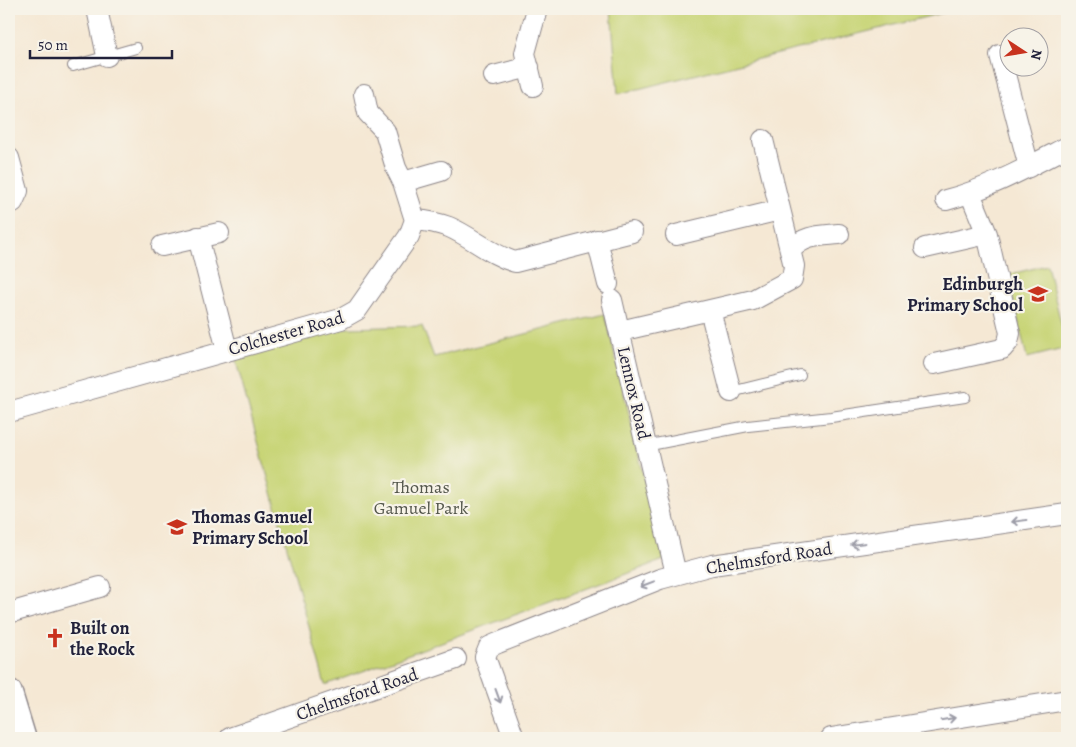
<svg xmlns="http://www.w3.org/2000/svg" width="1076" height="747" font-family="Alegreya,serif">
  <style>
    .green { fill: #c7d475; stroke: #747b58 }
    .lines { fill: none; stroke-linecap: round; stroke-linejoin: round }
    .service-casing { stroke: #8c8588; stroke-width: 12 }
    .minor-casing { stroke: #8c8588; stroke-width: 22 }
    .tertiary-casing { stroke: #8c8588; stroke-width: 28 }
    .service { stroke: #fff; stroke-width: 10 }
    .minor { stroke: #fff; stroke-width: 20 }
    .tertiary { stroke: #fff; stroke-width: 25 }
    .oneway { stroke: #9c9ca7 }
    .labels { text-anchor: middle; stroke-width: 4.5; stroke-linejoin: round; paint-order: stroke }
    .poi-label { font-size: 18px; font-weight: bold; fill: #22223b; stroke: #f7f3e8; text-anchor: start }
    .street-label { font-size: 18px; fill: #22223b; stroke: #f7f3e8 }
    .park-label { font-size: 18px; fill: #54574c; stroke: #f7f3e8 }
  </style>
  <rect width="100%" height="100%" fill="#f7f3e8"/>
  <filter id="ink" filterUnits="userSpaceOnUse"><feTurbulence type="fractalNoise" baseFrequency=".02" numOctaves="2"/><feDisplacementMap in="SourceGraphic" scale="10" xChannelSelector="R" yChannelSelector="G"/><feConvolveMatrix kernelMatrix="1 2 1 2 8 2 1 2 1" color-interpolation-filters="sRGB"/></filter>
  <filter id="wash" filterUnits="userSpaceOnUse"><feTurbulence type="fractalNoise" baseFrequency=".0096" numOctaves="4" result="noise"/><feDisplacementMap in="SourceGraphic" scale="20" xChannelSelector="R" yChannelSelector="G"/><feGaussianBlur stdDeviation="1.12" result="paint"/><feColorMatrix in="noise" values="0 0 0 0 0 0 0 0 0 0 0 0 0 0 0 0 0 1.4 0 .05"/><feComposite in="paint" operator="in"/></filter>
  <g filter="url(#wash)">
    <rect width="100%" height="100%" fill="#f5e8d4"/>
    <path class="green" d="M611 9H954V10L618 94Z
      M1047 265 1067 348 1027 358 1007 275Z
      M605 314 664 560 325 685 235 358 347 328 422 326 434 357Z"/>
  </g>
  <g filter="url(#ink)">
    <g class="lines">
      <defs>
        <path id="service" d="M73 66 136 48
          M731 392 800 375
          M645 446 748 426 831 417 965 397"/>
        <path id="minor" d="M97 9 107 56
          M1000 55 1029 167
          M494 76 529 67
          M533 86 525 53 537 9
          M364 94 368 113 385 131 396 168 403 182 415 220
          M9 158 18 191 13 202 9 204
          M403 182 441 171
          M946 200C988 189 1028 167 1067 147
          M676 235 780 210
          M198 237 227 350
          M597 240 608 284
          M162 246 219 233
          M925 248 987 234
          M791 250C804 235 820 236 839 234
          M612 300 676 574
          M710 310 731 392
          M620 331 753 300 792 279 794 266 763 140
          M934 364 1002 349 1008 342 1010 333 987 234 970 193
          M9 412 341 319 357 310 409 236 415 220C427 221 438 223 449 227 472 237 491 255 515 262L632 232
          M9 613 100 587
          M230 738 456 659
          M514 738 485 657 489 647 498 643 660 579 712 565 1067 514
          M831 738 1067 700"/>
        <path id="tertiary" d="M9 692 23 738"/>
      </defs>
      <use href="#service" class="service-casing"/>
      <use href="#minor" class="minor-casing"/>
      <use href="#tertiary" class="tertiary-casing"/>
      <use href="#service" class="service"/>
      <use href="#minor" class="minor"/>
      <use href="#tertiary" class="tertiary"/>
    </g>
    <defs><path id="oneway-shaft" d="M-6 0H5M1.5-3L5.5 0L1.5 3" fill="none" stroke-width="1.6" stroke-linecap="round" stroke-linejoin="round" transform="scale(1.25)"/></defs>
    <g class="oneway">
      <use href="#oneway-shaft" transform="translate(1019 521) rotate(172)"/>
      <use href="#oneway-shaft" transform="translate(858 544) rotate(172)"/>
      <use href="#oneway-shaft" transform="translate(647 584) rotate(159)"/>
      <use href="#oneway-shaft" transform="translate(498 696) rotate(70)"/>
      <use href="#oneway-shaft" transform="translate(948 719) rotate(-9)"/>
    </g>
  </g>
  <defs>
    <symbol id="school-bare" viewBox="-9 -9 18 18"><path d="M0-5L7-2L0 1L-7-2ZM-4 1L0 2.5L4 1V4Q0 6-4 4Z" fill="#c8321e" stroke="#f7f3e8" stroke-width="2.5" paint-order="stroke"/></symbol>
    <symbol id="church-bare" viewBox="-9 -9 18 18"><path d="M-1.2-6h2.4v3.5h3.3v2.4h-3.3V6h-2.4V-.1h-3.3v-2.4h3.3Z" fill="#c8321e" stroke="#f7f3e8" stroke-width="2.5" paint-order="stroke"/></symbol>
  </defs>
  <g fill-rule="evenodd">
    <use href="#school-bare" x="1024" y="280" width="28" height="28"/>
    <use href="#school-bare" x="163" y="513" width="28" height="28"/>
    <use href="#church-bare" x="41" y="624" width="28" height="28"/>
  </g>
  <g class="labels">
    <g class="poi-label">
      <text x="1023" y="290" text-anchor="end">Edinburgh<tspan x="1023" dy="21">Primary School</tspan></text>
      <text x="192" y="523">Thomas Gamuel<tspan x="192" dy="21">Primary School</tspan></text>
      <text x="70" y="634">Built on<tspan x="70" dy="21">the Rock</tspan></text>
    </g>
    <g class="street-label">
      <text transform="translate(286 333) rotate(-16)" y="6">Colchester Road</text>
      <text transform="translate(634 393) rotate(77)" y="6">Lennox Road</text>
      <text transform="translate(769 558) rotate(-9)" y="6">Chelmsford Road</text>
      <text transform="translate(357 694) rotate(-19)" y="6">Chelmsford Road</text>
    </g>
    <g class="park-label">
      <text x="421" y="493">Thomas<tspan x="421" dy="21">Gamuel Park</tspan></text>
    </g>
  </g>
  <rect width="1076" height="747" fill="none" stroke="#f7f3e8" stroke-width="30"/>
  <g transform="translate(1024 52) rotate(102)"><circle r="24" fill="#f7f3e8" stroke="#a29fa3"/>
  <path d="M0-4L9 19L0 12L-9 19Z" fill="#c8321e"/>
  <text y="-8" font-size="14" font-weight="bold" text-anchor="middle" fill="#22223b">N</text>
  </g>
  <path d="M30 50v8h142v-8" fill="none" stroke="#22223b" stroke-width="2.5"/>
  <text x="38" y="50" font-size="15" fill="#22223b" stroke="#f7f3e8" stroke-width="4" paint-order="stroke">50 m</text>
</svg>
